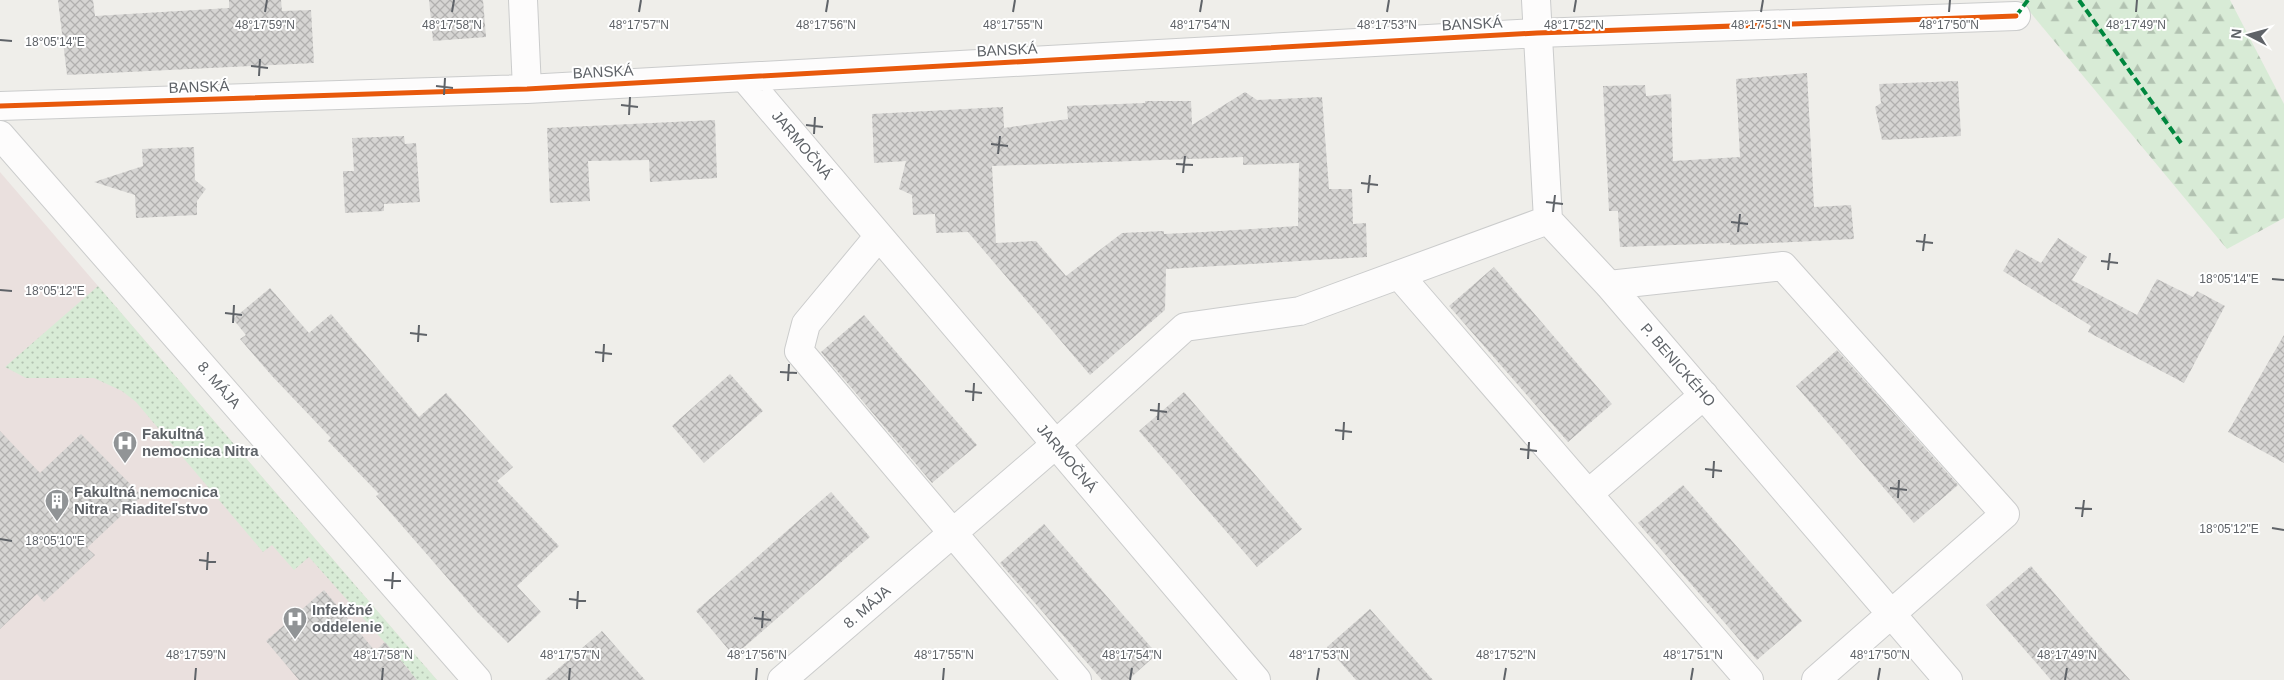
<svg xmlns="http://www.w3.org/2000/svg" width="2284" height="680" font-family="Arial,sans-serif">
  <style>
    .medical { fill: #eae0de }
    .grass { fill: url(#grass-dots) }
    .forest { fill: url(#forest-firs) }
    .building { fill: url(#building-cross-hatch); fill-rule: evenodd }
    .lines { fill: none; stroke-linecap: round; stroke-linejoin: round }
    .minor-casing { stroke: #cbcccc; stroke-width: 30 }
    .minor { stroke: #fdfcfc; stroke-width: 28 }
    .quiet { stroke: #00873e; stroke-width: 4; stroke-dasharray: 8 4; stroke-linecap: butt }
    .cycleway-casing { stroke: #fff; stroke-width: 8 }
    .cycleway { stroke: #e8590c; stroke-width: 5 }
    .ticks { fill: none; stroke: #5f6368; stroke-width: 2 }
    .labels { text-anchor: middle; stroke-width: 4; stroke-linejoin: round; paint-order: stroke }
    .street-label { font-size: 15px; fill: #5f6368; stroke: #fff }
    .poi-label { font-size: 15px; font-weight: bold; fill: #5f6368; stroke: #fff; text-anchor: start }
    .ticks-label { font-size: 12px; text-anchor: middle; fill: #5f6368; stroke: #fff; stroke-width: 4; stroke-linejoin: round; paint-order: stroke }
  </style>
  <defs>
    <pattern id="grass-dots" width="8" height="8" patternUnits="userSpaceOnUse" patternTransform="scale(1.25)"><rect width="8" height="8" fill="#d8ebd6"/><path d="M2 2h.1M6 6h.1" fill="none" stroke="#b2c2b1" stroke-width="1.8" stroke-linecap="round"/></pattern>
    <pattern id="forest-firs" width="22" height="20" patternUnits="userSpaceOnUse" patternTransform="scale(1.25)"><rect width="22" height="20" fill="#d8ebd6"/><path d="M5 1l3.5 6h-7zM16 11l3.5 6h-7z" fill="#b2c2b1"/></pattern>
    <pattern id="building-cross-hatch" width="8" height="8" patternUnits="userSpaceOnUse" patternTransform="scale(1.25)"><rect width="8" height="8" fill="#d6d5d3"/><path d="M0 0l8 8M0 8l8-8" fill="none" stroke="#b1b0af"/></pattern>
  </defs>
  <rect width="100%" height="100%" fill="#efeeea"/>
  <path class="medical" d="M0 172 404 642 437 680H0Z"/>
  <path class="grass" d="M98 286 404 642 437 680H402L411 672 309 557 294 570 272 545 263 552 136 402 122 391 94 378H26L5 367Z"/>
  <path class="forest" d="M2020 0H2230L2284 104V218L2227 249Z"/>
  <path class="building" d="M58 0H93L95 16 229 8V0H281L282 11 311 10 314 63 67 75Z
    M429 0H483L486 37 433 41Z
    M1807 73 1814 207 1851 205 1854 239 1730 245V243L1620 247 1618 211H1609L1603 86 1645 85 1646 96 1671 94 1673 161 1740 157 1736 79Z
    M1958 81 1961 136 1882 140 1875 107 1881 103 1879 84Z
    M1245 92 1257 100 1322 97 1329 189H1352L1353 224 1366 223 1367 257 1166 269 1165 310 1090 375 968 232 936 233 935 214 913 215 912 195 899 189 906 161 874 163 872 114 1003 107 1004 128 1068 119 1067 106 1145 103V101H1191L1192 125ZM1243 157V165L1299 163 1298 226 1204 232 1164 234V231L1122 233 1066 276 1036 241 996 243 992 166Z
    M715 120 717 178 650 182 649 160 588 161 590 201 550 203 547 128Z
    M404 136 405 144 416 143 420 202 384 204V211L345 213 343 171H354L352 138Z
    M194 147 195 180 206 189 197 201V215L136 218 135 195 94 182 143 166 142 149Z
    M2058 238 2087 257 2072 280 2137 315 2157 279 2193 297 2197 291 2225 306 2184 383 2088 332 2091 326 2003 271 2016 249 2041 263Z
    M1494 267 1612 404 1568 442 1449 306Z
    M270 288 309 333 331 314 419 417 446 393 513 467 497 481 559 546 517 586 541 612 508 643 477 612 424 551 376 496 379 494 328 441 331 438 272 376 240 339 246 335 233 319Z
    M864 315 977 445 932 483 821 352Z
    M2284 335V463L2228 432Z
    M1837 350 1958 485 1914 523 1796 386Z
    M730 374 763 411 704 463 672 426Z
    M1184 392 1302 529 1257 567 1139 431Z
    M0 431 40 473 81 434 142 496 87 548 95 555 44 602 37 594 0 629Z
    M1683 485 1802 621 1757 660 1638 523Z
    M831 492 870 537 734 656 696 611Z
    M1044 524 1157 654 1128 680H1102L1000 563Z
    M2031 566 2089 634 2130 680H2051L1986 605Z
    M324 590 375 651 385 642 417 680H299L266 641Z
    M1370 609 1433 680H1356L1327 647Z
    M602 631 645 680H545Z"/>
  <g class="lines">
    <defs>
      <path id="minor" d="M523 0 527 89
        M1536 0 1548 220 1609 285 1948 680
        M744 77 1256 680
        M0 106 527 89 1537 33 2016 16
        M0 135 477 680
        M879 236 806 324 799 351 1077 680
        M1399 275 1749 680
        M1609 285 1783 266 2005 514 1816 680
        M1588 494 1704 395
        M782 680 1056 444 1185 327 1300 311 1548 220"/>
    </defs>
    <use href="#minor" class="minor-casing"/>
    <use href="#minor" class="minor"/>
    <path class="quiet" d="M2079 0 2181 143
      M2016 16 2028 0"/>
    <defs>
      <path id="cycleway" d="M0 106 527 89 1537 33 2016 16"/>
    </defs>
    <use href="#cycleway" class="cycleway-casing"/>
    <use href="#cycleway" class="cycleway"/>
  </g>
  <path class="ticks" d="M265 12 267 0M452 12 454 0M639 12 641 0M826 12 828 0M1013 12 1015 0M1200 12 1202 0M1387 12 1389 0M1574 12 1576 0M1761 12 1763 0M1949 12 1950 0M2136 12 2137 0M0 40 12 41M251 66 268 68M259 76 260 59M436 86 453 88M444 95 445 78M621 105 638 107M629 115 630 97M806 125 823 127M814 134 815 117M991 144 1008 146M998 154 1000 136M1176 164 1193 165M1183 173 1185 156M1361 183 1378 185M1368 193 1370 175M1546 202 1563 204M1553 212 1555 195M1731 222 1748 224M1738 232 1740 214M1916 241 1933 243M1923 251 1925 234M2101 261 2118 263M2108 270 2110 253M2272 279 2284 280M0 290 12 291M225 313 242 315M233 323 234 305M410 333 427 335M418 342 419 325M595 352 612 354M603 362 604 344M780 372 797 373M788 381 789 364M965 391 982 393M973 401 974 383M1150 410 1167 412M1158 420 1159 403M1335 430 1352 432M1343 440 1344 422M1520 449 1537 451M1528 459 1529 442M1705 469 1722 471M1713 478 1714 461M1890 488 1907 490M1898 498 1899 480M2075 508 2092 509M2082 517 2084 500M2272 528 2284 530M0 539 12 541M199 560 216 562M207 570 208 552M384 580 401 581M392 589 393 572M569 599 586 601M577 609 578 591M754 618 771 620M762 628 763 611M195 680 196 668M382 680 383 668M569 680 570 668M756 680 757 668M943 680 944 668M1130 680 1132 668M1317 680 1319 668M1504 680 1506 668M1691 680 1693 668M1878 680 1880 668M2065 680 2067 668"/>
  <defs>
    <symbol id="hospital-pin" viewBox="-11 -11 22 30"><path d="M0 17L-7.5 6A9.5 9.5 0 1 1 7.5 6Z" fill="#919496" stroke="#fff"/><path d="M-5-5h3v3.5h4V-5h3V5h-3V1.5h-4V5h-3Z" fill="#fff"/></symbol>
    <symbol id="building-pin" viewBox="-11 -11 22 30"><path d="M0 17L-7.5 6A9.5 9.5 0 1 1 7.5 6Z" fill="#919496" stroke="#fff"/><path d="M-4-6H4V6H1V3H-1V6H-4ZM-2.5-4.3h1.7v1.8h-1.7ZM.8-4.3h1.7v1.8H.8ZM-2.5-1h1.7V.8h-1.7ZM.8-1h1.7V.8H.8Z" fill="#fff"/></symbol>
  </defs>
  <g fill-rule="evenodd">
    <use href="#hospital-pin" x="111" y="429" width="28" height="38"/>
    <use href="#building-pin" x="43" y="487" width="28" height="38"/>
    <use href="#hospital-pin" x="281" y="605" width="28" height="38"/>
  </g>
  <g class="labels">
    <g class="street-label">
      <text transform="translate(1472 24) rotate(-3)" y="5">BANSKÁ</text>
      <text transform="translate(1007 50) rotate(-3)" y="5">BANSKÁ</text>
      <text transform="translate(603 72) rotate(-3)" y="5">BANSKÁ</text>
      <text transform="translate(199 87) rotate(-2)" y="5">BANSKÁ</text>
      <text transform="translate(802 145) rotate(50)" y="5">JARMOČNÁ</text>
      <text transform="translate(1678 365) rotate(49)" y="5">P. BENICKÉHO</text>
      <text transform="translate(219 385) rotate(49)" y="5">8. MÁJA</text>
      <text transform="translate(1067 458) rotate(50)" y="5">JARMOČNÁ</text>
      <text transform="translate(867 607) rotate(-41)" y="5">8. MÁJA</text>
    </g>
    <g class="poi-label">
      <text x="142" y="439">Fakultná<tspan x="142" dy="17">nemocnica Nitra</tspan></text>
      <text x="74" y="497">Fakultná nemocnica<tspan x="74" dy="17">Nitra - Riaditeľstvo</tspan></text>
      <text x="312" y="615">Infekčné<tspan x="312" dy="17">oddelenie</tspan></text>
    </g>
  </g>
  <g class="ticks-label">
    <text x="265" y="29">48°17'59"N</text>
    <text x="452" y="29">48°17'58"N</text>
    <text x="639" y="29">48°17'57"N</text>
    <text x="826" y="29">48°17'56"N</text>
    <text x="1013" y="29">48°17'55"N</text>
    <text x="1200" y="29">48°17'54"N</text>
    <text x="1387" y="29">48°17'53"N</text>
    <text x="1574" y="29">48°17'52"N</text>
    <text x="1761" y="29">48°17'51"N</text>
    <text x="1949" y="29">48°17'50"N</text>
    <text x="2136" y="29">48°17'49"N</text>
    <text x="55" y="46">18°05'14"E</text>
    <text x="2229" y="283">18°05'14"E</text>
    <text x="55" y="295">18°05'12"E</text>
    <text x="2229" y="533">18°05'12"E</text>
    <text x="55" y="545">18°05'10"E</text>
    <text x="196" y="659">48°17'59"N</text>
    <text x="383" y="659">48°17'58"N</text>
    <text x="570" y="659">48°17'57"N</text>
    <text x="757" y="659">48°17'56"N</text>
    <text x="944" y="659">48°17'55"N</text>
    <text x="1132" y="659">48°17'54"N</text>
    <text x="1319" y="659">48°17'53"N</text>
    <text x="1506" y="659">48°17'52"N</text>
    <text x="1693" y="659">48°17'51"N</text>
    <text x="1880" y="659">48°17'50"N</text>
    <text x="2067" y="659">48°17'49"N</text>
  </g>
  <g transform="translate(2249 35) rotate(276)" stroke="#ffffff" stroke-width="4" paint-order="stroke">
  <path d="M0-4L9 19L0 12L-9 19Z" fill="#5f6368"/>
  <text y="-8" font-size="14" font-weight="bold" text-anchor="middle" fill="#5f6368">N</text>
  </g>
</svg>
